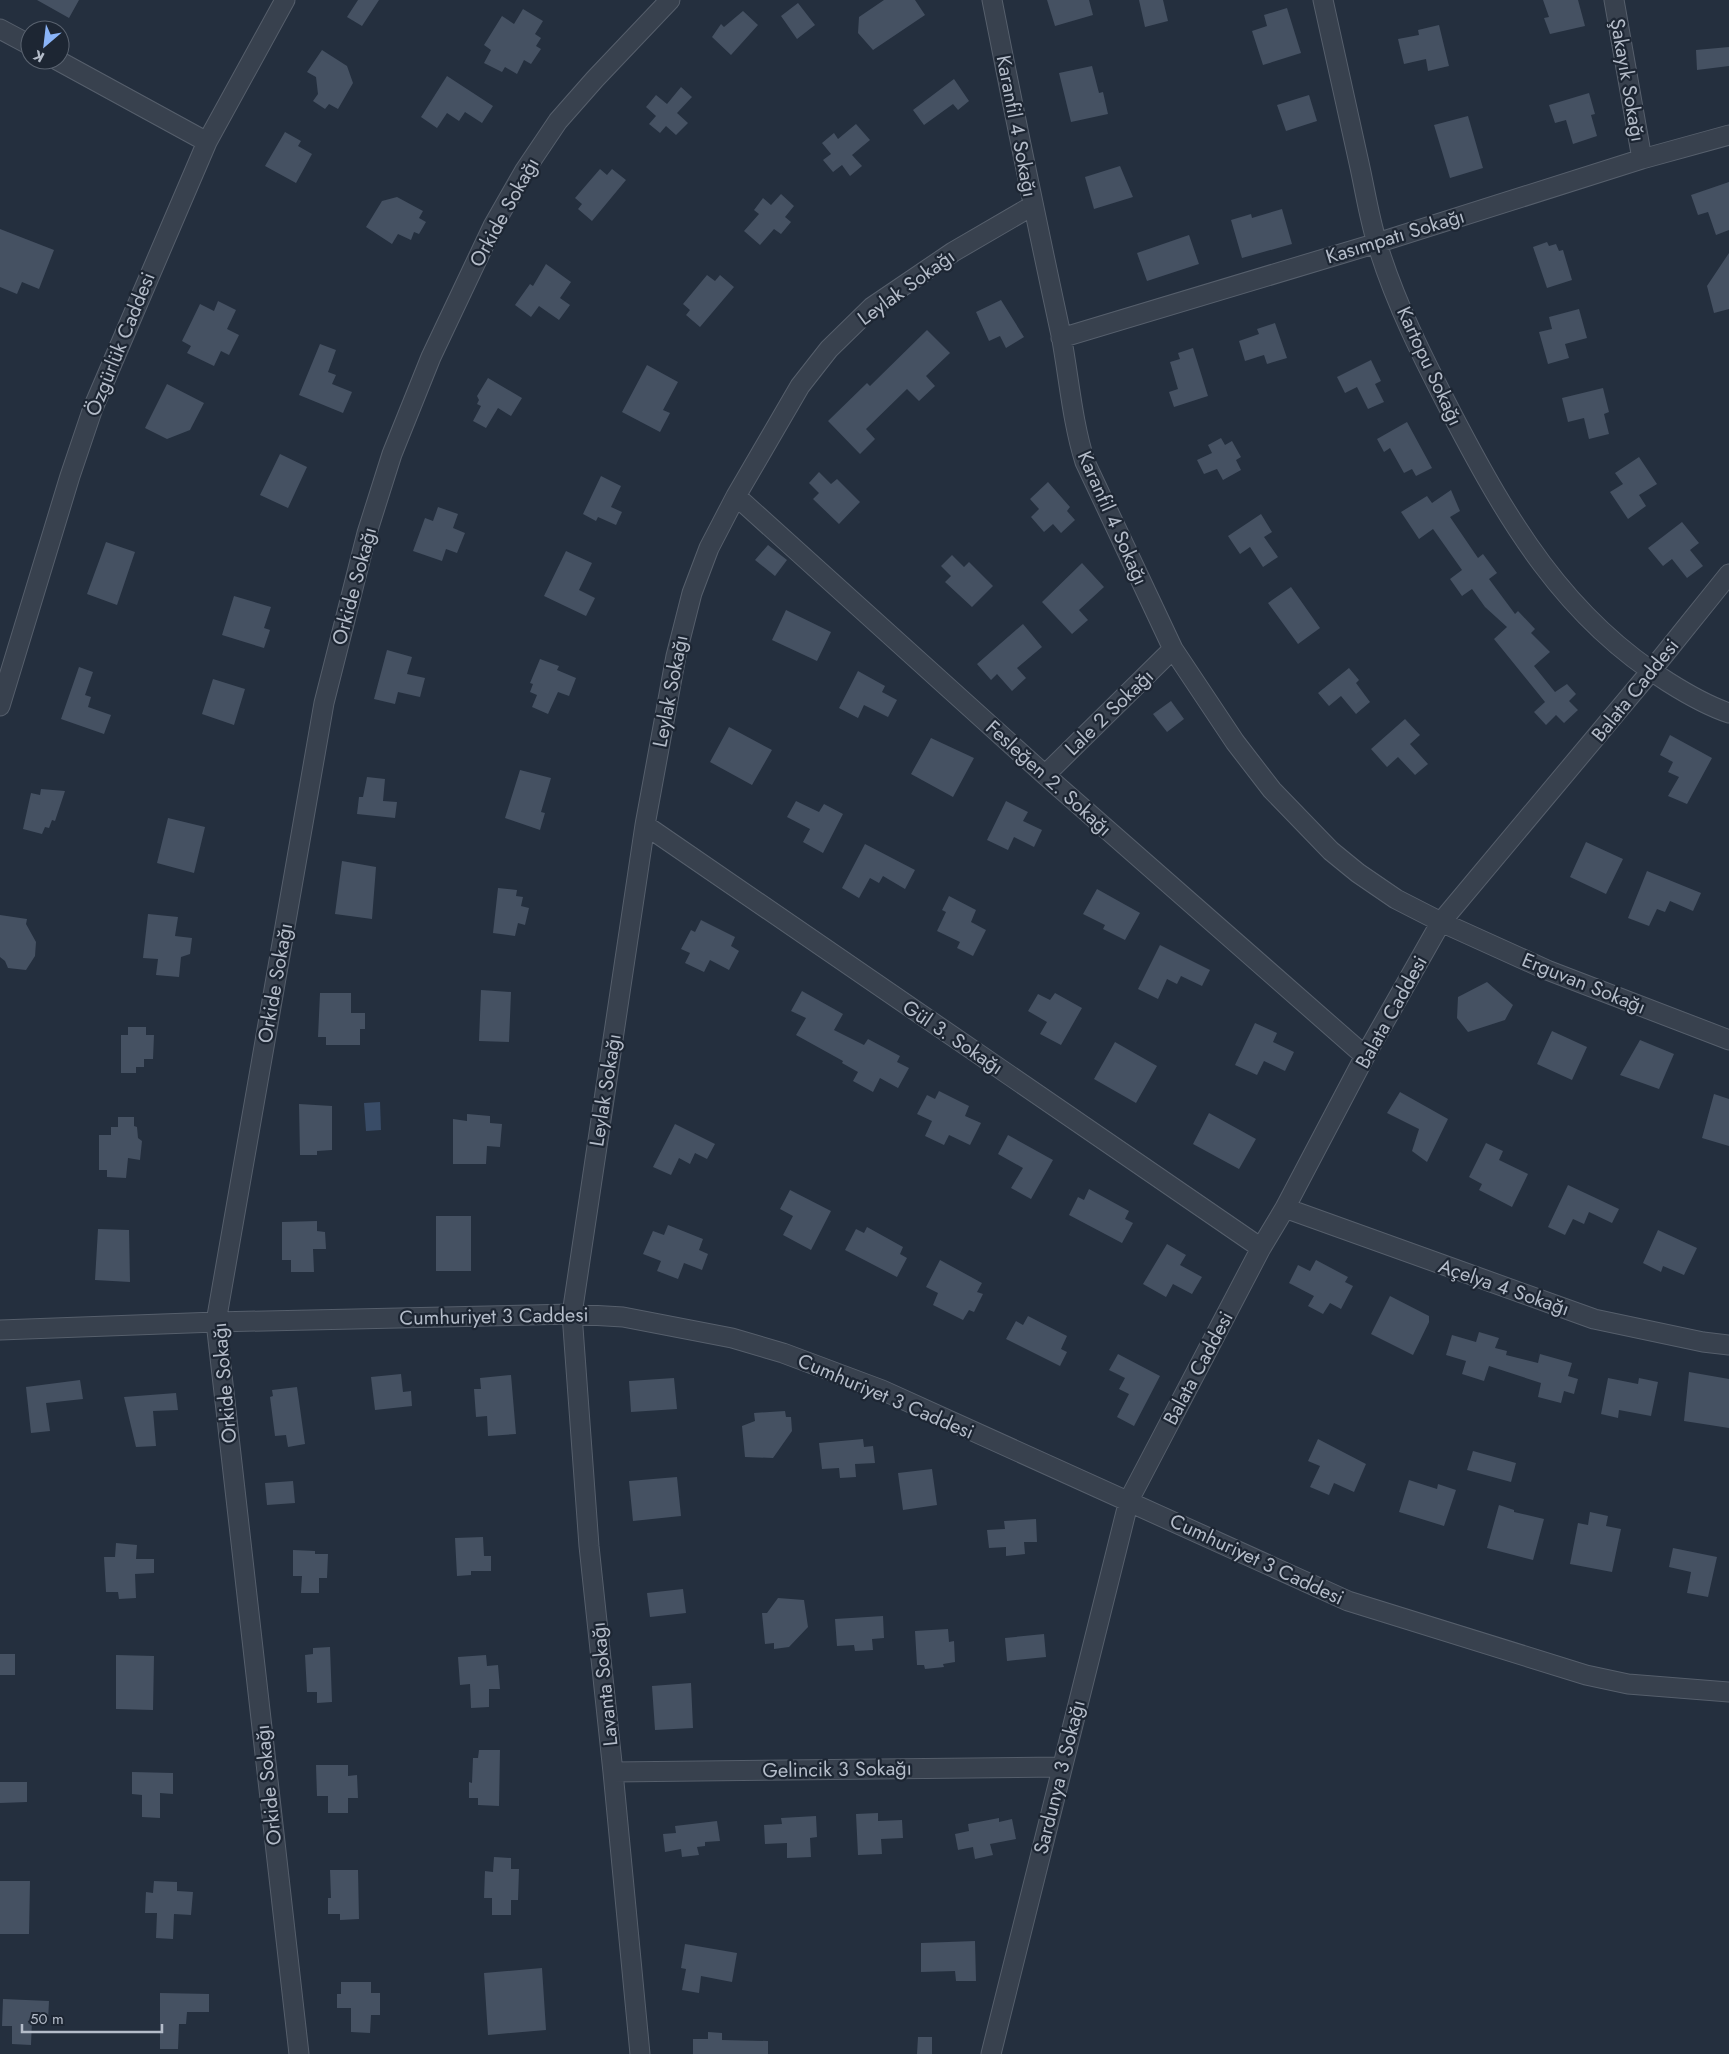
<svg xmlns="http://www.w3.org/2000/svg" width="1729" height="2054" font-family="Jost,sans-serif">
  <style>
    .water { fill: #394c67 }
    .building { fill: #455162 }
    .lines { fill: none; stroke-linecap: round; stroke-linejoin: round }
    .minor-casing { stroke: #565f6c; stroke-width: 21 }
    .minor { stroke: #38414e; stroke-width: 19 }
    .labels { text-anchor: middle; stroke-width: 4.5; stroke-linejoin: round; paint-order: stroke }
    .street-label { font-size: 20px; fill: #b4bcc9; stroke: #1d2633 }
  </style>
  <rect width="100%" height="100%" fill="#242f3e"/>
  <path class="water" d="M380 1102 381 1130 366 1131 364 1103Z"/>
  <path class="building" d="M37 0H79L69 18Z
    M358 0H379L362 26 347 17Z
    M884 0H915L925 15 873 50 858 33 859 17Z
    M1047 0H1089L1093 15 1055 26Z
    M1139 0H1163L1168 21 1145 27Z
    M1543 0H1578L1585 26 1550 34 1544 18 1549 17Z
    M798 3 815 25 797 39 781 16Z
    M1287 8 1301 53 1263 65 1252 31 1267 26 1264 15Z
    M523 9 543 21 535 34 541 38 536 46 541 49 531 64 524 60 517 74 505 67 502 72 484 63 491 50 484 45 502 16 514 24Z
    M743 11 758 25 731 55 712 37 721 24 724 27Z
    M1439 25 1449 66 1428 71 1426 59 1404 64 1398 39 1419 35 1418 30Z
    M1729 47V66L1697 70 1696 50Z
    M322 50 347 66 353 83 338 109 329 104 325 109 313 101 318 94 316 77 307 72Z
    M1092 66 1099 93 1103 92 1108 114 1071 122 1059 73Z
    M447 76 493 106 482 123 465 112 459 121 447 113 437 128 421 117Z
    M954 79 969 101 958 110 953 104 924 125 913 110Z
    M681 87 692 97 677 113 688 123 676 135 666 126 660 133 649 124 656 116 646 107 656 95 667 104Z
    M1589 93 1595 114 1591 115 1597 136 1573 144 1566 120 1555 123 1549 105Z
    M1309 95 1317 121 1286 131 1277 105Z
    M1468 116 1483 168 1450 178 1434 125Z
    M856 124 870 140 852 155 862 166 850 176 842 165 833 172 823 160 831 154 822 143 834 133 838 139Z
    M285 132 301 141 298 146 312 154 296 183 265 166Z
    M1120 166 1133 197 1094 209 1085 177Z
    M600 169 607 175 612 169 626 180 592 221 578 209 582 204 575 198Z
    M1729 182V230L1716 235 1708 212 1698 215 1691 195Z
    M781 194 794 206 785 217 791 222 781 234 774 229 760 245 744 231 759 214 754 210 763 198 771 205Z
    M397 197 423 211 419 218 426 222 419 234 414 232 411 240 398 234 392 244 366 227 382 201Z
    M1282 209 1292 244 1242 258 1231 220 1251 214 1252 218Z
    M0 229 54 250 39 289 22 282 17 294 0 287Z
    M1189 235 1199 264 1147 281 1137 253Z
    M1547 242 1549 246 1556 244 1559 251 1563 250 1572 280 1547 288 1533 247Z
    M1729 253V309L1714 313 1707 286Z
    M546 264 571 282 560 298 570 305 559 320 539 306 531 317 515 305 530 284 533 286Z
    M707 275 715 281 720 275 734 287 700 327 686 315 690 310 683 304Z
    M1001 300 1024 337 1006 348 1000 336 989 341 976 312Z
    M218 301 236 310 227 329 239 335 229 355 221 351 214 366 187 353 191 346 182 341 200 304 214 311Z
    M1579 309 1587 338 1565 344 1569 358 1548 364 1539 332 1552 329 1549 317Z
    M1275 323 1287 358 1267 364 1264 355 1245 361 1239 341 1259 334 1257 329Z
    M927 330 950 353 926 376 935 386 919 401 907 389 866 429 875 439 860 454 828 421 867 383 870 386Z
    M320 344 336 350 328 372 336 375 332 384 352 392 343 413 299 395Z
    M1193 348 1208 396 1174 407 1169 392 1178 389 1170 362 1180 359 1178 353Z
    M1371 360 1381 381 1375 384 1384 402 1368 409 1357 387 1345 393 1337 377Z
    M647 365 678 382 663 410 670 413 660 432 622 412Z
    M488 378 522 398 511 416 498 408 486 428 473 421 481 406 477 404 479 400 477 396Z
    M167 384 204 403 190 430 167 439 145 428Z
    M1603 388 1609 412 1604 414 1609 434 1589 439 1584 418 1568 422 1562 398Z
    M1407 422 1432 468 1416 476 1412 469 1404 473 1390 448 1384 452 1377 439Z
    M1221 438 1225 445 1232 441 1241 457 1236 460 1241 470 1223 480 1217 469 1204 474 1197 460 1212 453 1208 445Z
    M280 454 307 467 288 508 260 495Z
    M1639 457 1657 484 1639 495 1646 506 1628 519 1610 492 1623 484 1615 473Z
    M819 472 831 484 837 479 860 502 839 524 813 499 819 493 809 483Z
    M601 476 621 486 611 507 622 512 616 525 598 517 596 521 583 514Z
    M1048 482 1070 507 1067 511 1075 520 1061 533 1053 524 1044 532 1031 517 1039 509 1030 499Z
    M1451 490 1460 511 1450 517 1478 558 1483 554 1497 573 1489 579 1515 614 1518 611 1535 629 1531 633 1550 652 1534 666 1555 692 1567 684 1576 694 1569 701 1578 710 1564 723 1556 715 1546 725 1534 712 1545 702 1494 639 1507 627 1485 607 1472 589 1462 596 1450 579 1462 570 1433 529 1419 539 1401 512 1427 496 1432 503Z
    M438 507 458 514 453 528 465 533 457 553 446 549 442 561 413 551 425 518 433 521Z
    M1261 514 1272 532 1264 537 1278 557 1263 567 1250 547 1240 554 1228 536Z
    M1682 522 1699 543 1690 550 1703 566 1687 578 1672 559 1663 566 1648 548Z
    M106 542 135 552 117 605 87 594Z
    M768 545 787 560 775 576 755 560Z
    M566 551 592 563 579 590 595 598 586 616 544 596Z
    M952 555 964 567 969 562 993 586 972 607 945 582 951 576 941 566Z
    M1082 563 1104 587 1079 610 1088 620 1072 634 1042 602Z
    M1291 587 1320 628 1298 644 1268 603Z
    M234 596 271 607 264 628 270 630 264 648 222 635Z
    M786 610 831 632 817 661 772 640Z
    M1023 624 1042 647 1017 668 1026 678 1012 691 997 674 991 680 977 664Z
    M387 650 412 657 407 674 425 678 420 697 398 692 395 704 374 699Z
    M540 659 559 666 557 670 576 678 569 696 558 692 548 714 532 707 537 695 530 692 533 684 530 683Z
    M79 667 93 672 85 695 91 697 88 707 111 715 104 734 61 719Z
    M1349 668 1359 680 1356 683 1370 702 1356 714 1341 696 1329 706 1318 693Z
    M858 671 885 686 882 692 897 700 888 717 864 705 858 718 839 708Z
    M213 679 245 689 234 725 202 714Z
    M1171 701 1184 719 1167 732 1153 714Z
    M1405 719 1420 735 1410 744 1428 764 1415 775 1398 757 1387 767 1371 749Z
    M729 727 772 750 752 785 710 762Z
    M1670 735 1712 758 1687 804 1668 796 1679 777 1668 772 1673 762 1660 755Z
    M931 738 974 758 953 797 911 774Z
    M520 770 551 778 541 812 545 813 540 830 505 818Z
    M367 777 385 779 383 801 397 802 395 818 357 814 359 797H363Z
    M41 789 65 791 55 821 52 820 49 828 45 827 42 834 23 829 31 793 40 795Z
    M796 801 819 812 824 804 843 814 823 853 803 842 810 829 787 817Z
    M1006 801 1028 812 1023 821 1042 830 1034 847 1014 837 1008 850 987 840Z
    M168 818 205 827 194 873 157 863Z
    M1586 842 1623 859 1606 894 1570 877Z
    M865 844 915 870 905 889 883 876 879 883 870 878 859 898 842 888Z
    M342 861 376 867 372 919 335 914Z
    M1647 871 1701 893 1693 911 1670 901 1665 912 1657 909 1649 926 1628 918Z
    M498 888 517 890 516 896 523 897 521 906 529 908 525 925 518 923 515 936 493 933Z
    M1097 889 1140 913 1125 940 1103 929 1105 925 1083 914Z
    M949 896 976 910 971 922 986 930 973 956 957 948 960 942 937 931 946 912 942 910Z
    M148 914 178 917 175 936 192 938 190 954 181 957 179 977 156 975 158 959 143 958Z
    M0 915 27 919 26 924 36 942 35 956 26 970 8 968 5 961 0 957Z
    M701 920 735 937 731 946 739 951 729 970 710 960 704 972 685 963 690 953 681 949 691 930 695 932Z
    M1160 945 1210 970 1202 986 1181 976 1177 984 1167 979 1158 999 1138 989Z
    M1487 982 1513 1005 1505 1020 1468 1032 1457 1018 1458 997Z
    M481 990 511 992 509 1042 479 1041Z
    M802 991 843 1014 834 1030 864 1045 868 1039 900 1056 897 1062 909 1068 898 1088 880 1078 873 1092 853 1081 858 1072 842 1063 843 1061 796 1035 806 1018 791 1011Z
    M320 993H351V1013H365V1029H360V1045H326V1037H318Z
    M1055 993 1082 1008 1061 1045 1040 1034 1047 1022 1028 1011 1038 994 1050 1000Z
    M1255 1023 1277 1033 1273 1042 1294 1052 1285 1071 1264 1061 1257 1075 1235 1065Z
    M128 1027H146V1035H154L153 1059H144V1067H136V1073H121V1035H128Z
    M1552 1031 1587 1047 1572 1080 1537 1064Z
    M1640 1040 1674 1054 1659 1089 1620 1075Z
    M1115 1042 1157 1066 1136 1103 1094 1079Z
    M939 1091 969 1106 965 1116 981 1123 970 1145 949 1135 944 1145 925 1136 932 1121 917 1114 927 1095 935 1099Z
    M1400 1092 1448 1119 1427 1162 1412 1151 1419 1129 1387 1113Z
    M1714 1094 1729 1099V1146L1702 1138Z
    M299 1104 332 1106V1150L317 1151V1155H300Z
    M1209 1113 1256 1139 1239 1169 1193 1144Z
    M467 1114 490 1116V1123L502 1124 500 1147 487 1146 486 1164H453V1119L467 1121Z
    M118 1117H134V1126L137 1127 138 1138 142 1141 140 1160 128 1158 126 1178 107 1177V1170H99V1135H111V1127H118Z
    M675 1124 715 1144 707 1159 695 1153 690 1164 679 1158 671 1175 653 1167Z
    M1008 1135 1053 1160 1031 1199 1011 1188 1023 1168 998 1154Z
    M1486 1143 1503 1151 1499 1160 1528 1174 1512 1207 1479 1190 1482 1184 1469 1177Z
    M1568 1185 1619 1209 1612 1223 1589 1212 1584 1224 1573 1219 1565 1235 1548 1227Z
    M1089 1189 1129 1211 1125 1219 1133 1223 1122 1243 1069 1215 1078 1197 1084 1200Z
    M790 1190 831 1211 811 1250 783 1235 793 1216 780 1209Z
    M436 1216H471V1271H436Z
    M317 1221V1231L325 1232 326 1249H313L314 1272H291V1260H282V1222Z
    M668 1225 703 1239 699 1250 708 1254 702 1270 684 1263 678 1279 657 1271 661 1261 643 1254 653 1231 664 1235Z
    M867 1227 903 1247 900 1254 907 1258 897 1277 845 1250 856 1229 864 1233Z
    M98 1229 129 1230 130 1282 95 1280Z
    M1658 1230 1697 1248 1684 1275 1663 1266 1661 1272 1643 1263Z
    M1167 1244 1186 1255 1180 1265 1202 1277 1192 1294 1173 1284 1166 1297 1143 1284Z
    M940 1260 982 1283 977 1292 983 1294 974 1312 969 1310 963 1320 933 1305 938 1293 926 1287Z
    M1316 1260 1348 1277 1345 1282 1353 1286 1341 1309 1330 1303 1323 1314 1308 1306 1314 1296 1289 1283 1298 1265 1310 1271Z
    M1390 1296 1429 1316V1322L1413 1355 1371 1334Z
    M1028 1316 1067 1336 1061 1349 1067 1352 1060 1366 1006 1339 1016 1321 1023 1325Z
    M1479 1332 1499 1338 1495 1348 1507 1351 1506 1355 1538 1363 1540 1354 1572 1363 1568 1376 1578 1379 1574 1394 1564 1391 1561 1403 1538 1397 1541 1383 1489 1366 1484 1381 1462 1374 1466 1361 1446 1355 1452 1335 1476 1342Z
    M1118 1354 1160 1376 1134 1426 1117 1417 1129 1394 1119 1389 1125 1378 1109 1370Z
    M1689 1372 1729 1379V1428L1684 1421Z
    M401 1374 403 1392 411 1391 412 1406 375 1410 371 1377Z
    M511 1375 516 1434 488 1436 487 1416 476 1417 474 1389H481L480 1378Z
    M674 1378 677 1409 631 1412 629 1381Z
    M1608 1378 1638 1384 1639 1378 1658 1382 1651 1416 1619 1410 1618 1418 1601 1414Z
    M80 1380 83 1399 46 1403 50 1431 31 1433 26 1387Z
    M297 1387 305 1444 288 1447 286 1435 275 1436 270 1397 273 1396 272 1390Z
    M176 1393 178 1410 153 1411 156 1446 136 1447 124 1397Z
    M785 1411 786 1417H791L792 1431 773 1458 745 1457 742 1426 755 1421 754 1413Z
    M863 1439 864 1447 873 1446 875 1463 855 1464 856 1477 840 1478 839 1468 822 1469 819 1443Z
    M1318 1439 1366 1464 1354 1492 1334 1483 1329 1495 1310 1487 1320 1466 1308 1461Z
    M1473 1451 1516 1463 1511 1482 1467 1470Z
    M932 1469 937 1505 903 1510 898 1473Z
    M677 1477 681 1516 633 1521 629 1481Z
    M1409 1480 1437 1489 1438 1484 1456 1490 1444 1526 1399 1512Z
    M293 1481 295 1503 267 1505 265 1483Z
    M1499 1505 1514 1510V1512L1544 1519 1533 1560 1487 1548Z
    M1590 1512 1608 1516 1606 1526 1621 1529 1612 1572 1570 1564 1578 1523 1588 1525Z
    M1036 1519 1037 1542H1024L1025 1554 1006 1556V1547L989 1548 987 1530 1005 1529 1004 1521Z
    M483 1537 484 1556H491V1571H471V1575L457 1576 455 1538Z
    M116 1543 137 1545 136 1559H154V1573L135 1574 136 1598 119 1599 118 1592H106L104 1557H115Z
    M1673 1548 1717 1557 1708 1597 1687 1593 1691 1572 1669 1567Z
    M293 1550 315 1551V1554H328L327 1578H319V1593H301L302 1576H293Z
    M683 1589 686 1613 650 1617 647 1593Z
    M778 1598 804 1600 808 1627 789 1647 774 1649V1643L765 1644 762 1613H767Z
    M883 1616 884 1638 872 1639 873 1650 855 1651 854 1645 837 1646 835 1619Z
    M948 1629 949 1642 954 1641 955 1662 943 1664 944 1667 925 1669 924 1665H917L915 1631Z
    M1044 1634 1046 1657 1007 1661 1005 1638Z
    M330 1647 332 1702 317 1703V1692H307L305 1655 313 1654V1648Z
    M0 1654H15V1675H0Z
    M116 1655 154 1656 153 1710 116 1709Z
    M486 1655 487 1666 498 1665 500 1689H489V1707L471 1708 470 1684 460 1685 458 1657Z
    M691 1683 693 1728 655 1730 652 1686Z
    M479 1750H500L499 1806 478 1805V1798H469V1782L472 1783 473 1758H478Z
    M316 1765H348V1776L357 1775 358 1798H348V1813H328V1796H317Z
    M132 1772 173 1773V1794L160 1793V1818L142 1817V1795L132 1794Z
    M0 1782H27V1802L0 1803Z
    M878 1813V1821L902 1820 903 1838 881 1839 882 1854 858 1855 856 1814Z
    M816 1816 817 1837 810 1838 811 1857 787 1858V1843L765 1844 764 1825 782 1824 781 1818Z
    M999 1818V1822L1012 1819 1016 1839 990 1844 993 1855 975 1859 973 1847 958 1850 955 1834 969 1831 968 1824Z
    M717 1821 720 1841 705 1842V1846L697 1847 699 1855 682 1857 681 1849 665 1852 663 1834 676 1833 675 1826Z
    M494 1857 511 1858V1869H519L518 1900H511V1915H492V1898H484L485 1871 493 1872Z
    M330 1870H358L359 1919 340 1920V1914H328V1898H331Z
    M0 1881H30L29 1934H0Z
    M154 1881 177 1882V1891L193 1892 191 1915 174 1914 173 1939 156 1938 157 1913H145L146 1892 153 1893Z
    M975 1941 976 1981H956L955 1971 921 1972V1943Z
    M685 1944 737 1953 732 1982 701 1976 699 1993 682 1990 686 1969 681 1968Z
    M542 1968 546 2030 488 2035 484 1973Z
    M341 1982H371V1993H380V2015H371L370 2033 351 2032V2008H337V1994H341Z
    M160 1993 209 1994V2012H187L186 2024H179L178 2049H160Z
    M3 1999 49 2001 48 2021 32 2020 31 2045 12 2044V2026H2Z
    M708 2032 722 2033V2040L768 2041V2054H693V2039H708Z
    M918 2037H932V2054H917Z"/>
  <g class="lines">
    <defs>
      <path id="minor" d="M992 0C1014 112 1037 224 1061 335 1069 377 1072 421 1085 462L1173 649 1235 742 1272 790 1331 851 1358 873 1396 899 1441 922 1547 970 1729 1040
        M1323 0C1335 54 1347 109 1359 163 1365 190 1369 217 1377 243 1395 303 1424 360 1453 416 1508 521 1564 617 1668 682 1687 694 1708 706 1729 713
        M1614 0 1642 159
        M0 29 30 45
        M57 60 207 142
        M1061 338 1377 243 1642 159 1729 135
        M736 496 1045 775 1365 1056
        M0 706 70 476 93 408 207 142 285 0
        M1045 775 1173 649
        M645 825 1261 1248
        M1285 1208 1594 1319 1703 1342 1729 1345
        M0 1330 216 1322 572 1314 623 1317 732 1338 783 1353 882 1390 1348 1601 1586 1675 1628 1684 1729 1692
        M613 1772 1061 1767
        M299 2054 216 1322 324 703 367 533 392 454 431 357 493 226 525 170 558 121 595 79 670 0
        M640 2054 613 1772 589 1546 572 1314 645 825 676 656 692 593 709 548 736 496 800 386 829 349 872 307 953 252 1032 206
        M991 2054 1129 1500 1261 1248 1285 1208 1365 1056 1441 922 1651 671 1729 574"/>
    </defs>
    <use href="#minor" class="minor-casing"/>
    <use href="#minor" class="minor"/>
  </g>
  <g class="labels">
    <g class="street-label">
      <text transform="translate(1628 80) rotate(80)" y="7">Şakayık Sokağı</text>
      <text transform="translate(1017 126) rotate(79)" y="7">Karanfil 4 Sokağı</text>
      <text transform="translate(504 212) rotate(-61)" y="7">Orkide Sokağı</text>
      <text transform="translate(1395 236) rotate(-17)" y="7">Kasımpatı Sokağı</text>
      <text transform="translate(906 287) rotate(-36)" y="7">Leylak Sokağı</text>
      <text transform="translate(120 344) rotate(-68)" y="7">Özgürlük Caddesi</text>
      <text transform="translate(1430 366) rotate(65)" y="7">Kartopu Sokağı</text>
      <text transform="translate(1113 518) rotate(66)" y="7">Karanfil 4 Sokağı</text>
      <text transform="translate(354 586) rotate(-75)" y="7">Orkide Sokağı</text>
      <text transform="translate(1635 690) rotate(-51)" y="7">Balata Caddesi</text>
      <text transform="translate(670 691) rotate(-79)" y="7">Leylak Sokağı</text>
      <text transform="translate(1109 712) rotate(-44)" y="7">Lale 2 Sokağı</text>
      <text transform="translate(1049 778) rotate(42)" y="7">Fesleğen 2. Sokağı</text>
      <text transform="translate(275 983) rotate(-80)" y="7">Orkide Sokağı</text>
      <text transform="translate(1584 983) rotate(22)" y="7">Erguvan Sokağı</text>
      <text transform="translate(1391 1012) rotate(-61)" y="7">Balata Caddesi</text>
      <text transform="translate(953 1037) rotate(34)" y="7">Gül 3. Sokağı</text>
      <text transform="translate(605 1090) rotate(-81)" y="7">Leylak Sokağı</text>
      <text transform="translate(1504 1287) rotate(19)" y="7">Açelya 4 Sokağı</text>
      <text transform="translate(494 1316) rotate(-1)" y="7">Cumhuriyet 3 Caddesi</text>
      <text transform="translate(1198 1368) rotate(-62)" y="7">Balata Caddesi</text>
      <text transform="translate(224 1383) rotate(-95)" y="7">Orkide Sokağı</text>
      <text transform="translate(886 1396) rotate(23)" y="7">Cumhuriyet 3 Caddesi</text>
      <text transform="translate(1257 1559) rotate(25)" y="7">Cumhuriyet 3 Caddesi</text>
      <text transform="translate(604 1684) rotate(-96)" y="7">Lavanta Sokağı</text>
      <text transform="translate(837 1769) rotate(-1)" y="7">Gelincik 3 Sokağı</text>
      <text transform="translate(1059 1777) rotate(-76)" y="7">Sardunya 3 Sokağı</text>
      <text transform="translate(268 1785) rotate(-96)" y="7">Orkide Sokağı</text>
    </g>
  </g>
  <g transform="translate(45 45) rotate(208)"><circle r="24" fill="#1d2633" stroke="#59626f"/>
  <path d="M0-4L9 19L0 12L-9 19Z" fill="#8ab4f8"/>
  <text y="-8" font-size="14" font-weight="bold" text-anchor="middle" fill="#b4bcc9">K</text>
  </g>
  <path d="M22 2024v8h140v-8" fill="none" stroke="#b4bcc9" stroke-width="2.5"/>
  <text x="30" y="2024" font-size="15" fill="#b4bcc9" stroke="#1d2633" stroke-width="4" paint-order="stroke">50 m</text>
</svg>
